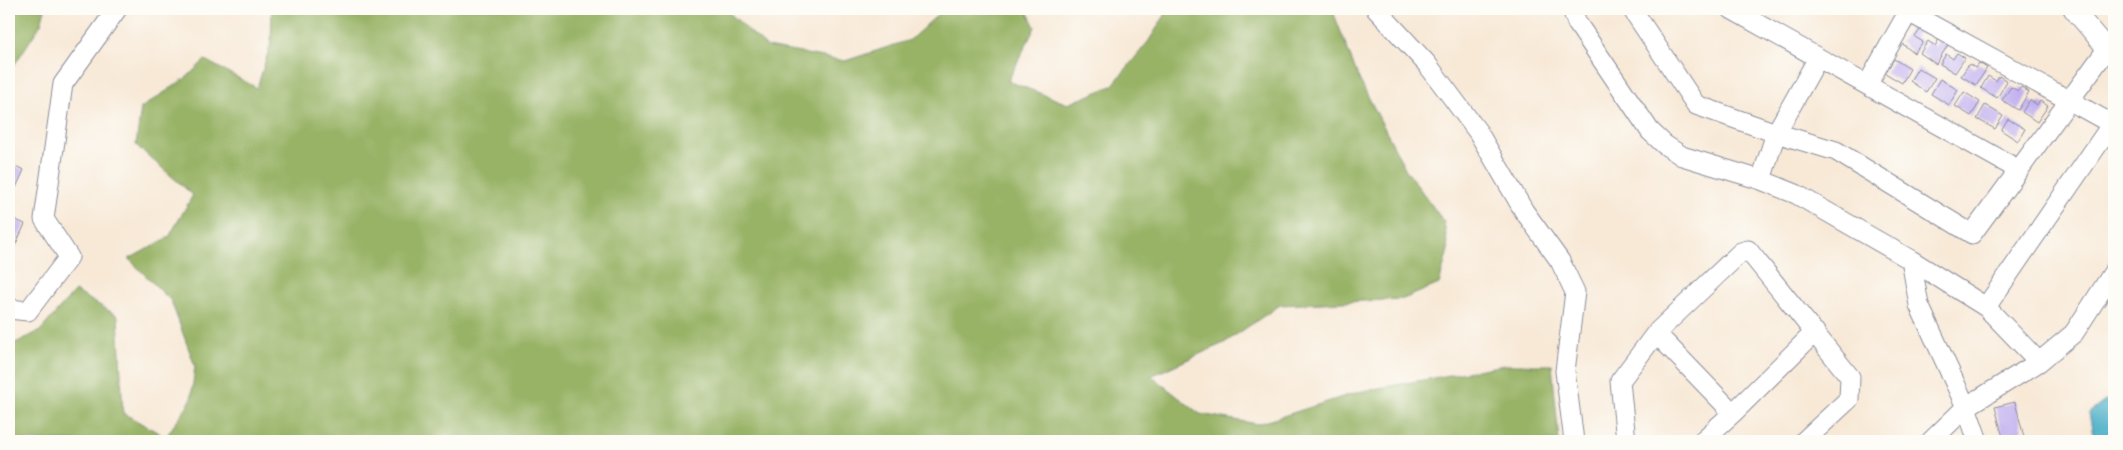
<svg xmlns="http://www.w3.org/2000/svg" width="2123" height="450" font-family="'Gentium Book Plus',serif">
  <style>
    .forest { fill: #98b366; stroke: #5a7162 }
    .water { fill: #48afc7; stroke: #326f92 }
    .building { fill: #c3b1f0 }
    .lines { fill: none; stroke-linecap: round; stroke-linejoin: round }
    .minor-casing { stroke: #8a8c9a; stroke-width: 21 }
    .minor { stroke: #fff; stroke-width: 19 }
  </style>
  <rect width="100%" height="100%" fill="#fdfcf7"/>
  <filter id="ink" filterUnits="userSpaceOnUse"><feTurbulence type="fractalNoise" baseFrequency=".02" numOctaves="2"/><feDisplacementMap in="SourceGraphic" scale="10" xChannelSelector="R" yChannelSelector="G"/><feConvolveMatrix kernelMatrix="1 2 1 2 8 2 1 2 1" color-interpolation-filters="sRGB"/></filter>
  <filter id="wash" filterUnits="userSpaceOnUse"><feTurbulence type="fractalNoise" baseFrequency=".0096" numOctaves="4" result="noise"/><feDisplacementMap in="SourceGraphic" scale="20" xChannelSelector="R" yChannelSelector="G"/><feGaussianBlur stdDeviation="1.12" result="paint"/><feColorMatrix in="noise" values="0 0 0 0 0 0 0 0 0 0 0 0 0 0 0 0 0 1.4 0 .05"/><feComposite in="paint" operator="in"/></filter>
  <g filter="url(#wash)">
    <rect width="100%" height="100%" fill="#f8e9d7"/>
    <path class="forest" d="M9 9H45L41 24 9 73Z
      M272 9H725L767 47 845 61 910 40 944 9H1026L1035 27 1008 81 1068 104 1112 86 1148 42 1169 9H1332L1359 79 1406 170 1444 222 1448 250 1439 284 1403 299 1280 305 1224 343 1151 376 1200 414 1258 424 1358 392 1504 365H1552L1559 441H9V346L40 331 75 291 118 316 123 413 166 437 191 400 195 366 171 301 129 259 169 237 193 195 136 145 141 108 186 78 205 60 257 88 271 43Z"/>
    <path class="water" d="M2114 394V441H2094L2089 413Z"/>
    <g id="blocks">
      <path class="building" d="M1913 25 1920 30 1915 37 1923 42 1914 53 1900 42Z
        M1939 39 1948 45 1936 64 1920 53 1928 41 1935 46Z
        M1957 53 1965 58 1955 73 1940 64 1946 54 1953 59Z
        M1894 59 1910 69 1902 83 1885 73Z
        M1979 63 1987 68 1976 85 1961 76 1969 64 1975 68Z
        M1918 68 1935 78 1926 92 1910 81Z
        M1988 76 1996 81 1999 76 2007 81 1997 98 1981 88Z
        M1940 79 1958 90 1949 105 1931 94Z
        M2011 87 2018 91 2021 87 2029 92 2018 110 2002 100Z
        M1964 92 1980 102 1971 116 1955 106Z
        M2030 100 2037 105 2040 101 2048 106 2037 122 2022 112Z
        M1985 105 2003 116 1995 129 1977 119Z
        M2008 119 2025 129 2018 141 2001 130Z
        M9 163 24 170 9 203Z
        M9 217 25 224 9 259Z
        M2015 402 2025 441H2004L1995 407Z"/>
    </g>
  </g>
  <g filter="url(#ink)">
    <use href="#blocks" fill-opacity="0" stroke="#8a8c9a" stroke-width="1"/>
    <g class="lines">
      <defs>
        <path id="minor" d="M1376 9 1427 64 1478 132 1524 211 1560 261 1575 292 1565 371 1574 441
          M1572 9 1577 23 1650 131 1665 145 1682 156 1761 180 1796 194 1911 260 1986 307 2039 362
          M1632 9 1696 105 1776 133 1836 151 1972 234 2107 49 2114 46
          M1731 9 2019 170
          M1903 9 2112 124
          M2073 9 2107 49
          M1867 85 1910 9
          M1761 180 1776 133 1818 58
          M1911 260 1919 305 1966 407 1978 441
          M1986 307 2114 121
          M9 309 28 311 69 257 44 219 63 84 117 9
          M1656 333 1733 413
          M1626 441 1620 381 1656 333 1741 252 1748 250 1850 377 1849 399 1804 441
          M1702 441 1733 413 1815 332
          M1931 441 1966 407 2039 362 2074 333 2114 271"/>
      </defs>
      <use href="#minor" class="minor-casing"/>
      <use href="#minor" class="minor"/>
    </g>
  </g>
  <rect width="2123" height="450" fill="none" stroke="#fdfcf7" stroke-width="30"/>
</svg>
